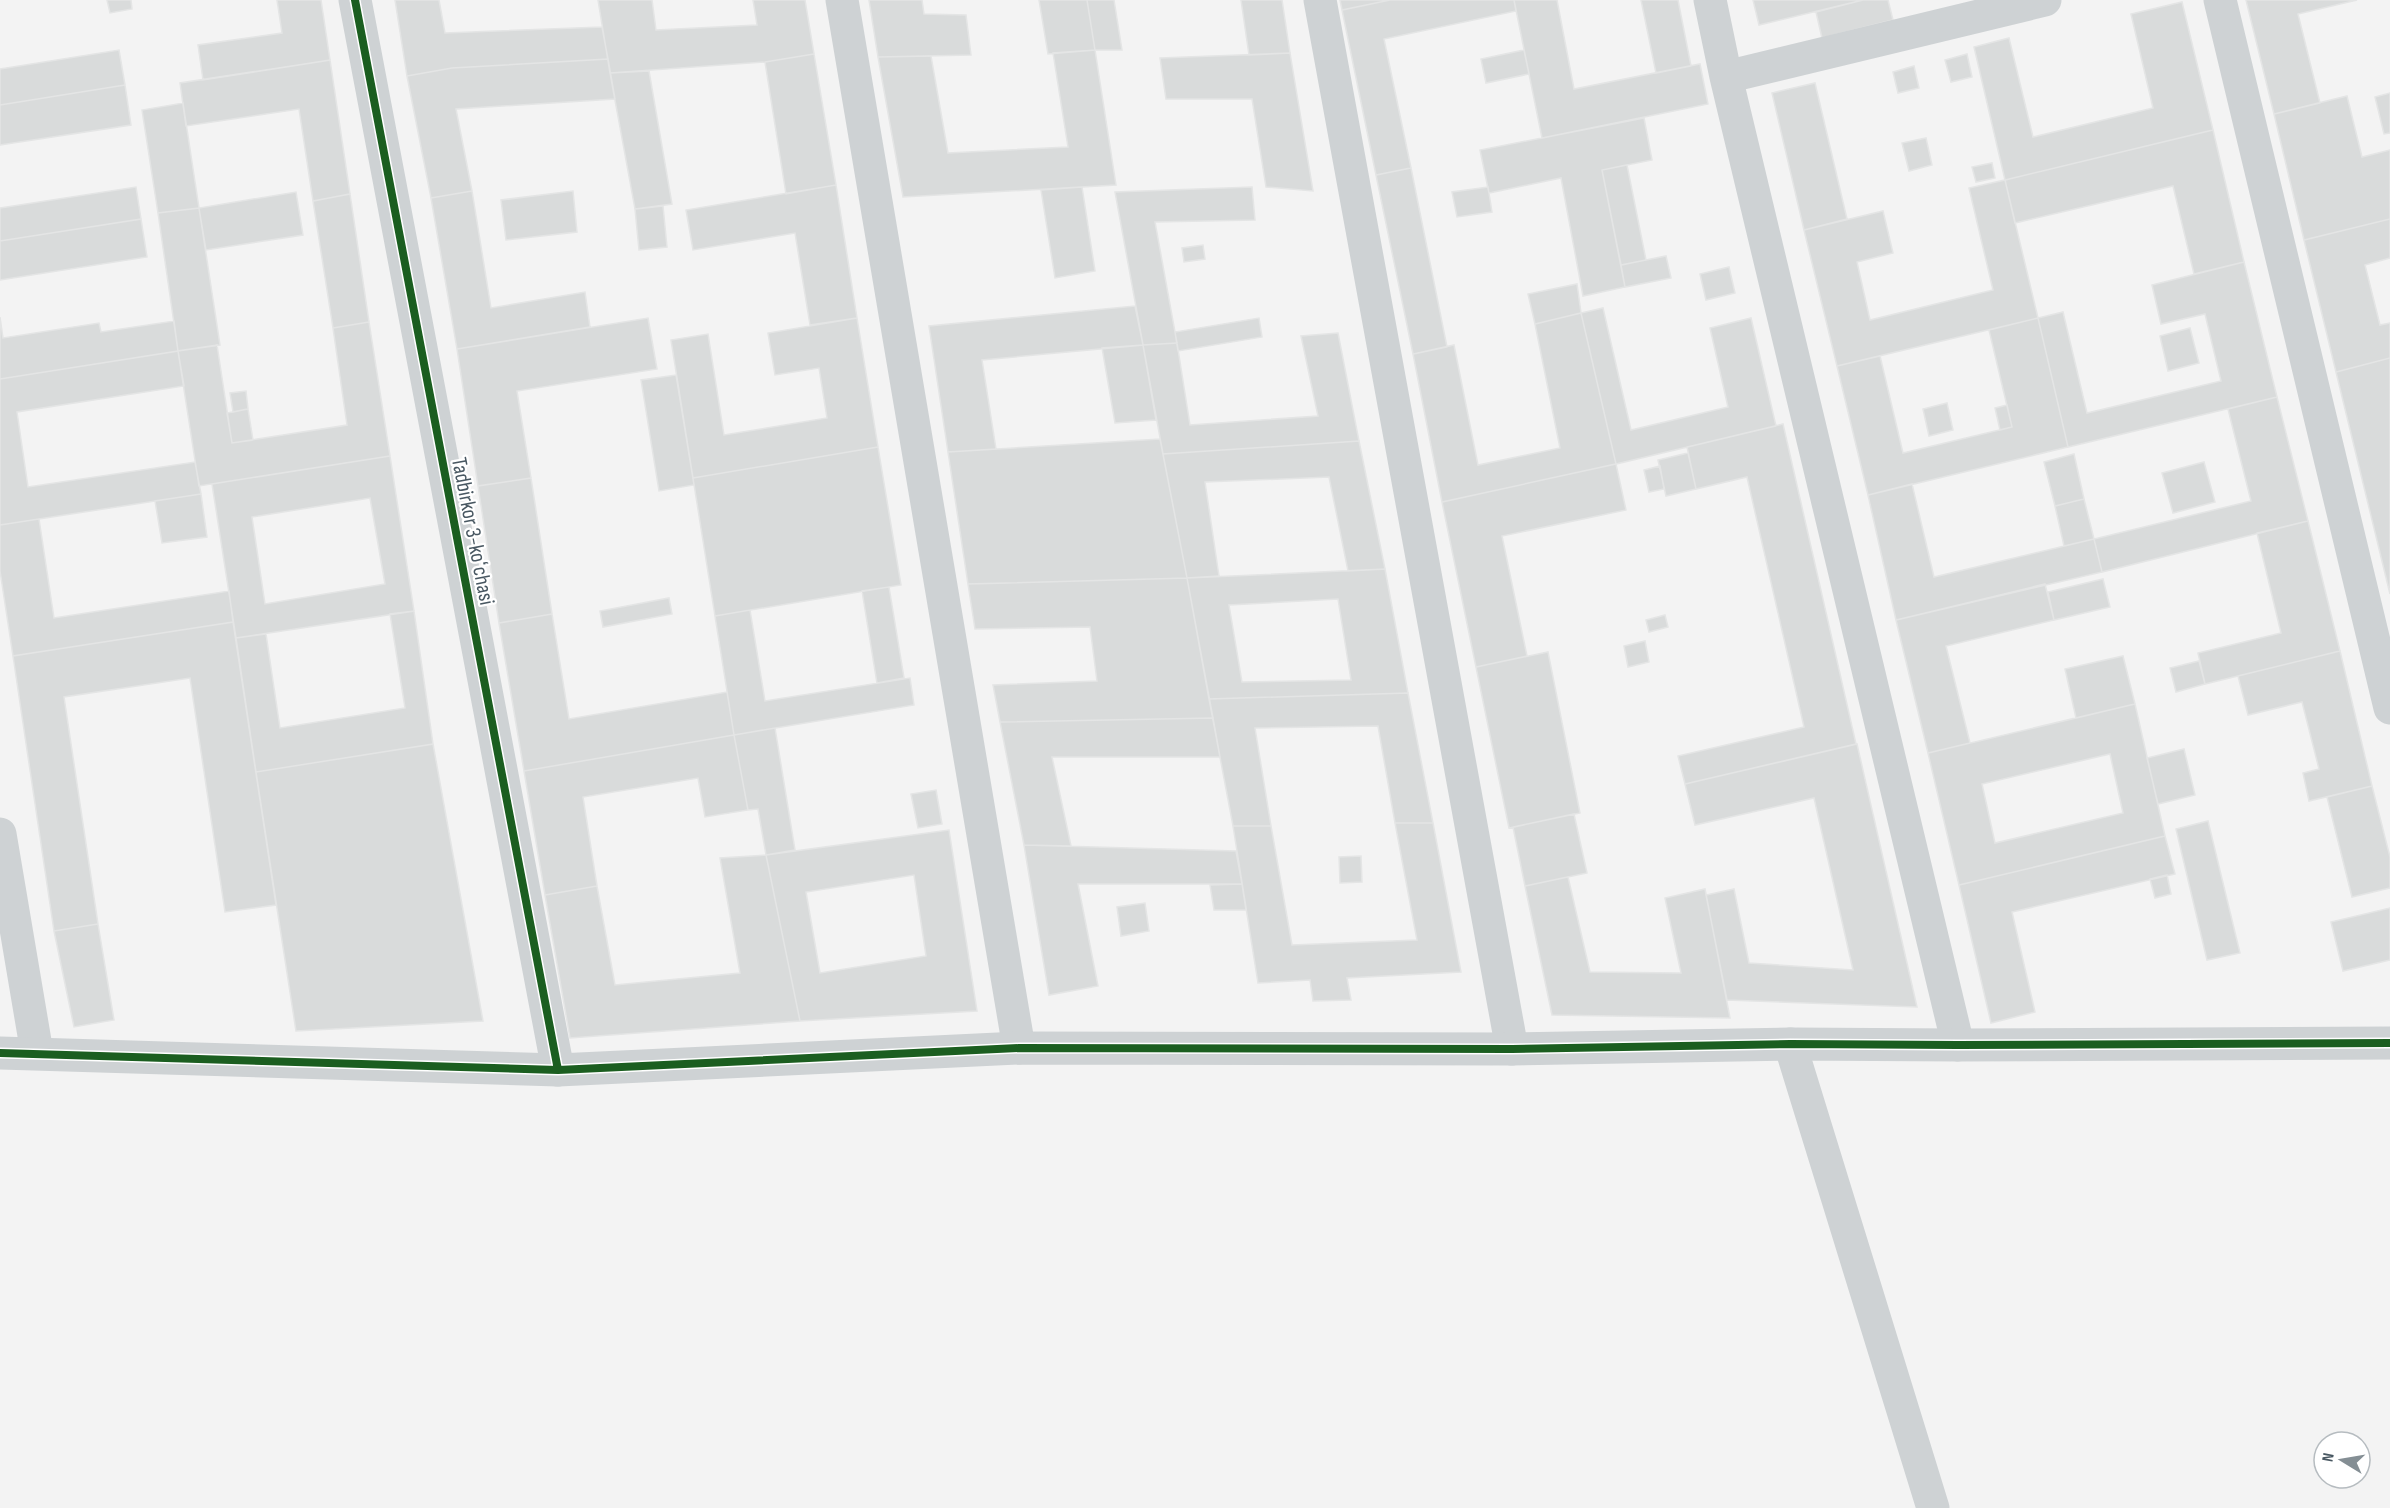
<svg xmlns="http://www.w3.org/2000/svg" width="2390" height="1508" font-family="'Sofia Sans Condensed',sans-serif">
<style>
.building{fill:#d9dbdb;stroke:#e4e5e5;stroke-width:1.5;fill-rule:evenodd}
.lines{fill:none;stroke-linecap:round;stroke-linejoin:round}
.minor{stroke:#ced2d4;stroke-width:33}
.tertiary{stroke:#ced2d4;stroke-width:33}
.cycleway-casing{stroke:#fff;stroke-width:11}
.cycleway{stroke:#1b5e20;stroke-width:8}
.labels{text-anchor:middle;stroke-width:4.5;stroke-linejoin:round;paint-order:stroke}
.street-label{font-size:22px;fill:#485761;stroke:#fff}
</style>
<rect width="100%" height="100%" fill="#f3f3f3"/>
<path class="building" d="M107 0H131L132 9 110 13Z
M277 0H321L330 60 203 80 198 45 282 33Z
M395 0H439L445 33 602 27 608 59 452 68 407 76Z
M598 0H652L656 30 757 25 753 0H805L814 54 765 62 610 73Z
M869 0H922L924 14 966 15 971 55 878 57Z
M1039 0H1087L1095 50 1048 54Z
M1087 0H1114L1122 50H1095Z
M1241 0H1282L1290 53 1249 55Z
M1340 0H1390L1342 10Z
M1390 0H1514L1516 11 1384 39 1411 168 1376 175 1342 10Z
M1514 0H1557L1574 89 1700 64 1708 104 1542 138Z
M1641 0H1678L1691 66 1656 73Z
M1753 0H1863L1759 25Z
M1863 0H1888L1893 20 1822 38 1816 12Z
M2246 0H2357L2298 14 2320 103 2274 114Z
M2182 2 2213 130 2005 180 1974 47 2009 38 2033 137 2153 108 2131 14Z
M119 50 125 85 0 105V69Z
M1095 50 1116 185 903 197 878 57 931 56 948 153 1068 147 1053 53Z
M1524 50 1529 74 1486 83 1481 59Z
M1290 53 1313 191 1266 187 1252 99H1166L1160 58Z
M814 54 836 185 786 194 765 62Z
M1967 54 1972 77 1951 82 1945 60Z
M608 59 615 99 456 109 472 191 431 198 407 76 452 68Z
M330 60 350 194 313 201 299 109 186 126 180 83Z
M1914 66 1919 88 1898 93 1893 72Z
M649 71 672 204 635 209 610 73Z
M1815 83 1847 219 1804 230 1772 93Z
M125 85 131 125 0 145V105Z
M2390 93V133L2384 134 2375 97Z
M2347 96 2362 157 2390 150V219L2304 240 2274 114Z
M183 103 199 208 158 213 142 110Z
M1644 118 1652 160 1602 170 1625 287 1583 296 1561 178 1489 193 1480 150Z
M2213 130 2244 262 2194 274 2173 186 2015 223 2005 180Z
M1926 138 1932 165 1909 171 1902 143Z
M1992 163 1995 178 1976 182 1972 167Z
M1627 165 1646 260 1621 265 1602 170Z
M1411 168 1447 347 1413 354 1376 175Z
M2005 180 2038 318 1837 366 1804 230 1883 211 1893 253 1857 262 1870 320 1993 290 1969 188Z
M836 185 857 318 810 325 795 233 693 250 686 210Z
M136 187 141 219 0 241V208Z
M1082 187 1095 271 1055 278 1041 190Z
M1252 187 1255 220 1155 222 1177 343 1143 345 1115 192Z
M1488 187 1492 212 1457 217 1452 192Z
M472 191 491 308 585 292 590 327 457 349 431 198Z
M573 191 577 232 506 240 501 200Z
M296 192 303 235 206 250 199 208Z
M350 194 369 322 333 328 313 201Z
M663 206 667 247 639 250 635 209Z
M199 208 220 345 178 351 158 213Z
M141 219 147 257 0 280V241Z
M2390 219V258L2365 265 2380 325 2390 323V358L2336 372 2304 240Z
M1203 245 1205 259 1184 262 1182 248Z
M1666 256 1671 278 1625 287 1621 265Z
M2244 262 2277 397 2068 447 2038 318 2063 312 2087 413 2221 381 2205 314 2161 324 2152 285Z
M1729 267 1735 293 1706 300 1700 274Z
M1577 284 1581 313 1535 324 1528 294Z
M1135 306 1143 345 982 360 996 449 948 452 929 326Z
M1603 308 1631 430 1728 407 1710 328 1751 318 1776 426 1616 464 1581 313Z
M1581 313 1616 464 1442 502 1413 354 1454 345 1478 465 1560 448 1535 324Z
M0 317 3 338 99 323 101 332 174 321 178 351 0 379Z
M648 318 657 369 517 391 531 478 478 486 457 349Z
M857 318 878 447 693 478 671 340 708 334 724 435 827 418 819 368 775 375 768 333Z
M1259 318 1262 337 1178 351 1175 332Z
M2038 318 2068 447 1868 495 1837 366 1880 356 1903 453 2012 427 1989 330Z
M369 322 390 456 199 486 178 351 217 345 232 443 347 425 333 328Z
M2190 328 2199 363 2168 371 2160 336Z
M1338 333 1359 441 1163 454 1143 345 1177 343 1190 425 1318 416 1301 336Z
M1143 345 1156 420 1115 423 1102 348Z
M178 351 184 386 17 412 28 487 195 462 201 494 0 525V379Z
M2390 358V594L2336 372Z
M676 375 694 485 659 491 641 380Z
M246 391 248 409 233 412 230 393Z
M2277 397 2308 521 2102 572 2094 539 2251 501 2228 409Z
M1947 403 1953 430 1929 436 1923 409Z
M2007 405 2012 427 2000 430 1995 408Z
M248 409 253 440 232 443 227 413Z
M1783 424 1856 744 1685 784 1678 756 1804 727 1747 477 1696 489 1687 447Z
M1160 439 1187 578 968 584 948 452Z
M1359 441 1385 569 1348 571 1329 477 1205 482 1219 576 1187 578 1163 454Z
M878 447 901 585 715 616 693 478Z
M1688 453 1696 489 1666 496 1658 460Z
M2074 454 2084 499 2055 506 2044 462Z
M390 456 414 611 236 638 212 484ZM370 498 385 584 265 604 252 517Z
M2204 462 2215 502 2173 513 2162 473Z
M1616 464 1626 510 1502 536 1527 656 1476 667 1442 502Z
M1660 466 1664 489 1649 492 1644 470Z
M531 478 552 614 499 623 478 486Z
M1912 484 1934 577 2094 539 2102 572 1896 620 1868 495Z
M201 494 207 537 162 543 155 501Z
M2084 499 2094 539 2064 546 2055 506Z
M39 519 54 618 229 591 233 622 13 656 0 571V525Z
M2308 521 2340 651 2205 684 2198 653 2281 633 2257 533Z
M1385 569 1408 693 1209 699 1187 578ZM1338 599 1351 680 1242 682 1229 605Z
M1187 578 1213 718 1000 722 993 685 1097 681 1090 627 975 629 968 584Z
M2103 579 2110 607 2054 620 2048 592Z
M2045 584 2054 620 1946 646 1970 743 1928 753 1896 620Z
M889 587 904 678 877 683 862 591Z
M669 598 672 614 603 627 600 611Z
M750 610 765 701 910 678 914 705 734 735 715 616Z
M414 611 433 744 256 772 236 638 266 634 280 728 405 708 390 614Z
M552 614 569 719 727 692 734 735 524 771 499 623Z
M1665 615 1668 627 1649 632 1646 620Z
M233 622 276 905 225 912 190 678 64 697 98 924 54 931 13 656Z
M1645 641 1649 662 1628 667 1624 646Z
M2340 651 2372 786 2309 801 2303 773 2319 769 2302 702 2248 715 2238 676Z
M1548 652 1580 813 1509 828 1476 667Z
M2123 656 2135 704 2076 718 2065 669Z
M2199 661 2205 684 2176 692 2170 668Z
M1408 693 1433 823H1395L1378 726 1255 728 1271 826H1233L1209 699Z
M2135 704 2165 836 1959 885 1928 753ZM2110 754 2123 813 1995 843 1982 784Z
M1213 718 1220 757H1052L1071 846 1024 845 1000 722Z
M775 728 795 850 766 855 758 809 748 810 734 735Z
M734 735 748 810 705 817 698 778 583 797 597 886 545 895 524 771Z
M433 744 483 1021 296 1031 256 772Z
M1857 744 1917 1007 1727 1000 1706 895 1734 889 1749 963 1853 970 1814 798 1695 825 1685 784Z
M2184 749 2195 795 2158 804 2147 758Z
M2372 786 2390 857V888L2352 897 2327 797Z
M936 790 942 824 918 828 911 794Z
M1574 814 1587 873 1525 886 1513 827Z
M2208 821 2240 953 2207 960 2176 829Z
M1395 823H1433L1461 972 1347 978 1351 1000 1313 1001 1310 980 1258 983 1233 826H1271L1292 945 1417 940Z
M949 830 977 1011 800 1021 766 855ZM914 875 926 956 820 973 806 892Z
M2165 836 2175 874 2012 912 2035 1012 1991 1023 1959 885Z
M1024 845 1236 851 1242 884H1078L1098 986 1049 995Z
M766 855 800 1021 570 1038 545 895 597 886 615 985 740 973 720 858Z
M1361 856 1362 882 1340 883 1339 857Z
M2167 875 2171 894 2155 898 2150 879Z
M1568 877 1590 972 1681 973 1665 898 1705 889 1730 1018 1552 1015 1525 886Z
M1242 884 1246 910H1214L1210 885Z
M1145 903 1149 931 1121 936 1117 907Z
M2390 908V960L2343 971 2331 922Z
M98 924 114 1020 74 1027 54 931Z"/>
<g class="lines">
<path class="minor" d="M355 0 558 1070
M842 0 1019 1048
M1320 0 1512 1049
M1710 0 1726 77 1958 1045
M2220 0 2390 708
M1726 77 2045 0
M0 834 37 1053
M1790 1044 1933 1508"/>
<path class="tertiary" d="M0 1053 558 1070 1019 1048 1512 1049 1790 1044 1958 1045 2390 1043"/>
<g class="cycleway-casing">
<path id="cycleway" d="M355 0 558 1070
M0 1053 558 1070 1019 1048 1512 1049 1790 1044 1958 1045 2390 1043"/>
</g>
<use href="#cycleway" class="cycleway"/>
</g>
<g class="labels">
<g class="street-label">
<text transform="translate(474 531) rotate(79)" y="8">Tadbirkor 3-koʻchasi</text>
</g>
</g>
<g transform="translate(2342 1460) rotate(281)"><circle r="28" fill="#ffffff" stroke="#b6bcc0" stroke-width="1.5"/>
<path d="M0-4.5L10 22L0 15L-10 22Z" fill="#848e94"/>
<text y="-9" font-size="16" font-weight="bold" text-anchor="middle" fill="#485761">N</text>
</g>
</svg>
